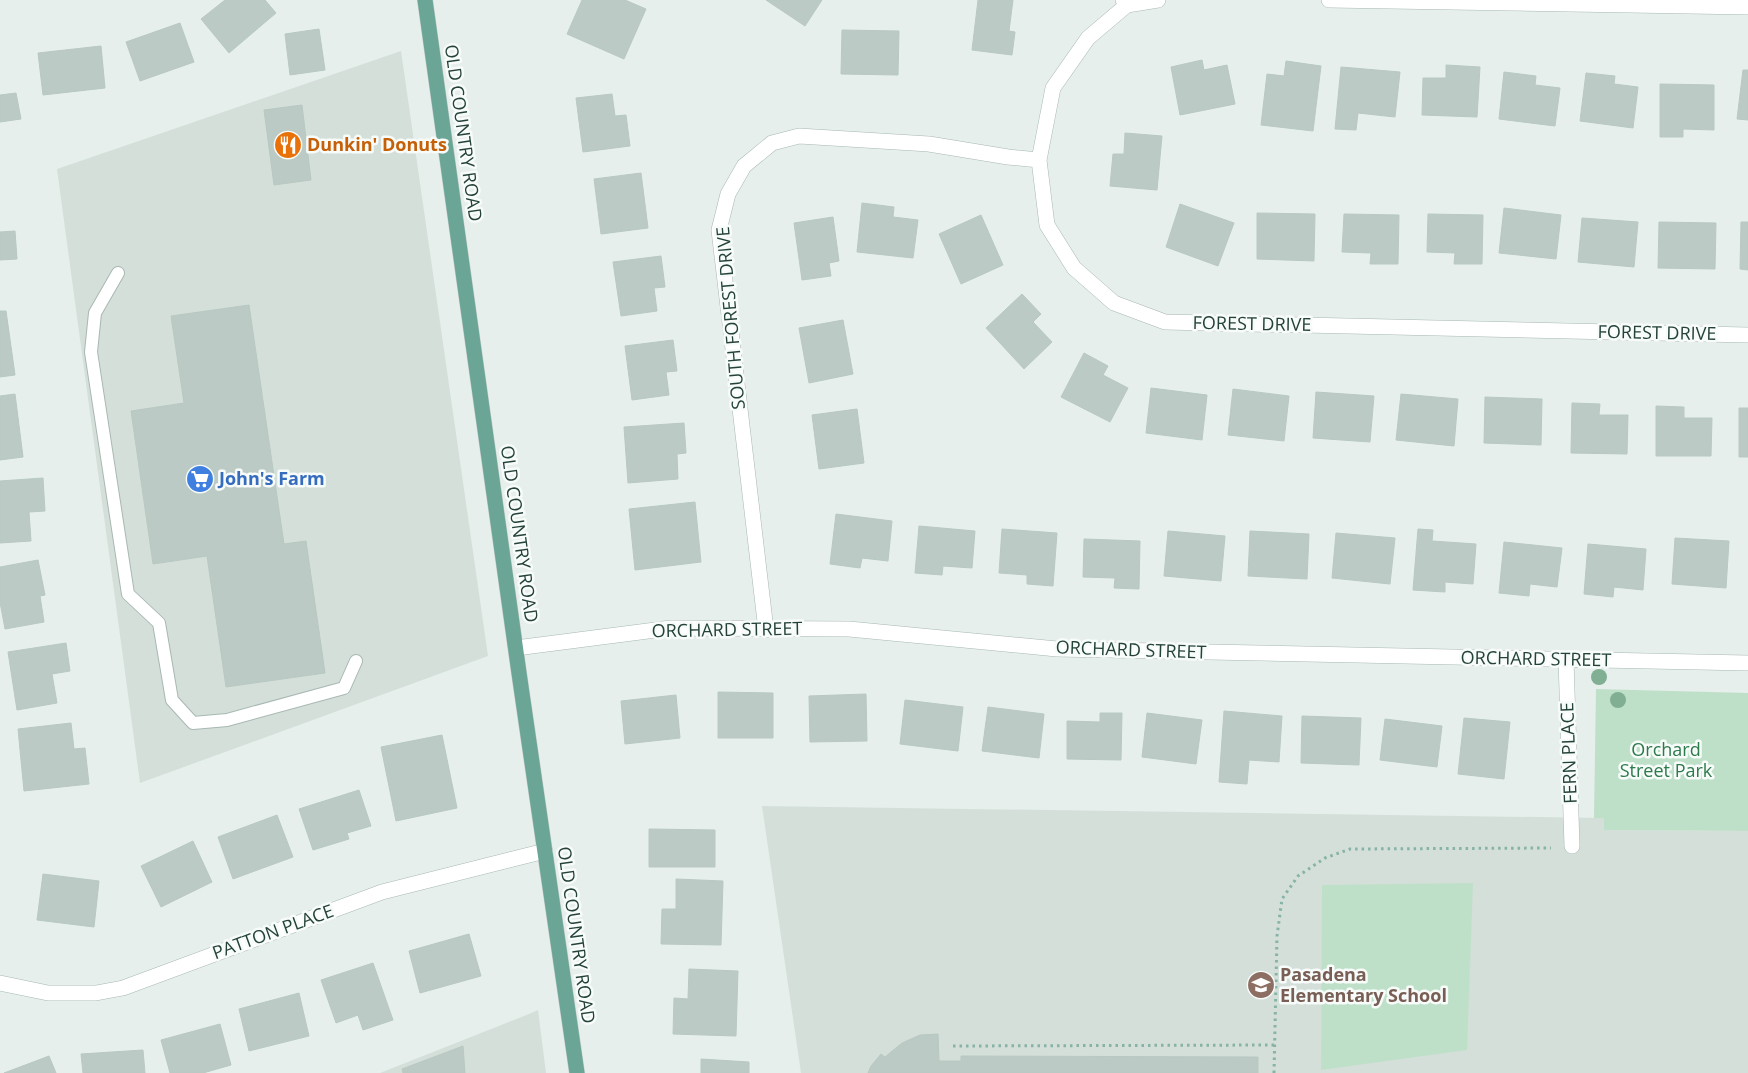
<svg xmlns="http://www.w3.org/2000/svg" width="1748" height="1073" font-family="'Open Sans',sans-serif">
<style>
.built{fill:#d4dfda}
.green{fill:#bfe0c8}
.building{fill:#bbcac4;stroke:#b8c9c2}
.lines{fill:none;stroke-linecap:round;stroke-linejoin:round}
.service-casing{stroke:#a8b8b2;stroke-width:14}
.minor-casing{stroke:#a8b8b2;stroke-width:16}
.primary-casing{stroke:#c2cac8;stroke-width:16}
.path{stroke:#86b3a5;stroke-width:3;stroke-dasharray:2.5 4;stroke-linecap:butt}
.service{stroke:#fff;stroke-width:12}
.minor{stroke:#fff;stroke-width:15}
.primary{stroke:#6aa596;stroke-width:15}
.tree{fill:#80af93}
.labels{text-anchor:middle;stroke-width:5;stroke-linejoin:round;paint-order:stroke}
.street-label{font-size:18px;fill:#24423a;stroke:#f7fbf9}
.food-label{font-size:18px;font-weight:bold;fill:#c56008;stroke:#f7fbf9;text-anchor:start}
.shop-label{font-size:18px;font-weight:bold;fill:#366cbe;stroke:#f7fbf9;text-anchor:start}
.park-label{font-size:18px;fill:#2d7a4b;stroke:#f7fbf9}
.education-label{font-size:18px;font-weight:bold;fill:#785e54;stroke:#f7fbf9;text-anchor:start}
</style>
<rect width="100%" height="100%" fill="#e6efeb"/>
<path class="built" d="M401 51 488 656 140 783 57 169Z
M762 806 1604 818 1605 830 1748 831V1073H801Z
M538 1010 546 1073H380L529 1014Z"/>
<path class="green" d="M1596 689 1748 693V831L1604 830V818H1594Z
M1473 883 1467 1050 1321 1070 1322 885Z"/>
<path class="building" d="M225 0H265L276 13 229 53 201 19Z
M582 0H625L646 9 624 59 567 34Z
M766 0H822L805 26Z
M978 0H1013L1009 31 1015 32 1012 55 972 50Z
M180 23 194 62 140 81 126 42Z
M319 29 325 70 290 75 285 34Z
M842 30 899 31 898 75 841 74Z
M101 46 105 88 43 95 38 53Z
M1202 60 1204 70 1227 65 1235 104 1180 115 1171 67Z
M1286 61 1321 66 1313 131 1261 125 1267 74 1284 76Z
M1446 65 1480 67 1477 117 1422 115 1423 78H1446Z
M1341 67 1400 72 1395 117 1358 113 1356 130 1335 129Z
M1743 70H1748V120L1737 119Z
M1504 72 1536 76 1535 85 1560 88 1555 126 1499 119Z
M1586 73 1615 76 1614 84 1638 87 1633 128 1580 121Z
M1660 84 1714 85V130L1683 129V137H1660Z
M16 93 21 119 0 122V95Z
M612 94 615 116 626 115 630 146 583 152 576 98Z
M302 105 311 180 274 185 264 110Z
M1125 133 1162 136 1157 190 1110 186 1113 154H1124Z
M641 173 648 228 601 234 594 179Z
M862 203 894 207 893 217 918 220 913 258 857 252Z
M1180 204 1234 223 1218 266 1166 247Z
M1504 208 1561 215 1556 259 1499 253Z
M1257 213 1315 214 1314 261 1257 259Z
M1344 214 1399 215 1398 264H1370L1371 253 1342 252Z
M1428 214 1483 215 1482 264H1454L1455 253 1427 252Z
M981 215 1003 265 961 284 939 234Z
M833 217 839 261 829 263 831 276 802 280 794 223Z
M1582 218 1638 222 1634 267 1578 262Z
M1659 222 1716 223 1715 269 1658 268Z
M1741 222H1748V270L1740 269Z
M15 231 17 259 0 260V232Z
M661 256 665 287 654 288 657 311 621 316 613 262Z
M1022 294 1041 314 1033 322 1052 342 1024 369 986 328Z
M249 305 284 544 306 541 325 673 226 687 207 556 153 564 131 411 184 403 171 316Z
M0 311H6L15 375 0 377Z
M843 320 853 374 809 383 799 328Z
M673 340 677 371 666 372 669 395 632 400 625 346Z
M1084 353 1108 366 1103 375 1128 388 1110 422 1061 397Z
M1151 388 1207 395 1202 440 1146 433Z
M1233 389 1289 396 1284 441 1228 435Z
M1316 392 1374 396 1370 442 1313 438Z
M15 394 23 457 0 460V396Z
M1401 394 1458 399 1454 446 1396 440Z
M1485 397 1542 399 1541 445 1484 443Z
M1572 403 1600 404 1599 415H1628L1627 454 1571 453Z
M1656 406 1684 407V418H1712L1711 456H1656Z
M1739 408H1748V457H1739Z
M857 409 864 463 819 469 812 415Z
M684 423 686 453 677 454 678 479 628 483 624 427Z
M43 478 45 511 29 512 31 541 0 543V481Z
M695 502 701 562 635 570 629 509Z
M836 514 892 521 888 561 862 558 860 568 830 564Z
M919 526 975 531 972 568 943 566 942 575 915 573Z
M1002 529 1057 533 1053 586 1027 584V575L999 573Z
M1418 529 1433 530 1432 541 1476 544 1473 584 1445 582V592L1413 590Z
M1168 531 1225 536 1221 581 1164 576Z
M1250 531 1309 534 1307 579 1248 576Z
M1336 533 1395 538 1390 584 1332 578Z
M1675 538 1729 541 1726 588 1672 584Z
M1084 539 1140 541 1139 589 1114 588 1115 578 1083 577Z
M1504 542 1562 548 1557 587 1530 584 1529 596 1499 593Z
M1588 544 1646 549 1643 590 1614 587 1613 597 1584 594Z
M38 560 45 595 40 596 44 622 5 629 0 602V567Z
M66 643 70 671 52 674 57 703 17 710 8 652Z
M718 692 773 693V738H718Z
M866 694 867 741 810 742 809 696Z
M676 695 680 738 625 744 621 701Z
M905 700 963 707 958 751 900 744Z
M988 707 1044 714 1039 758 982 751Z
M1224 711 1282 716 1279 762 1249 760 1247 784 1219 782Z
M1100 713H1122L1121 760 1067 759V721L1100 722Z
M1147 713 1202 720 1196 764 1142 757Z
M1302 716 1361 718 1359 765 1301 763Z
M1464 718 1510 722 1504 779 1458 774Z
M1385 719 1442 726 1437 767 1380 760Z
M71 723 74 749 85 748 89 784 24 791 18 729Z
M442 735 457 808 396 821 381 747Z
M359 790 371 826 347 833 349 839 313 850 299 809Z
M277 815 293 857 233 879 218 837Z
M649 829 715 830V867H649Z
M193 841 212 882 161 907 141 866Z
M43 874 99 881 94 927 37 920Z
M676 879 723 881 721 945 661 944 662 909H676Z
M469 934 481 976 420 993 409 951Z
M373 963 393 1020 363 1030 358 1015 336 1023 321 980Z
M689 969 738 971 736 1036 673 1034 674 998 688 999Z
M299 993 309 1036 249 1051 239 1009Z
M220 1024 231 1065 203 1073H170L161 1040Z
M938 1034 939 1061H961V1056L1258 1057V1073H868L871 1066 881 1054 885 1057 902 1043 920 1035Z
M463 1046 465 1073H403L402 1069Z
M143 1050 145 1073H83L81 1054Z
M49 1056 56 1073H4Z
M701 1059 749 1062V1073H701Z"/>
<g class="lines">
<g class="service-casing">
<path id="service" d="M118 273 95 313 91 352 128 594 159 623 172 700 193 723 227 720 344 688 356 661"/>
</g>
<g class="minor-casing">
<path id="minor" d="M1123 0 1127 5 1158 0
M1329 0 1748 7
M1127 5 1088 38 1053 88 1039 160 1047 225 1074 268 1114 303 1165 322 1748 335
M766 630 719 230 728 194 744 166 772 143 799 136 929 144 1008 157 1039 160
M516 648 671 628 849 629 1057 649 1748 663
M1566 660 1572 846
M0 983 48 993H96L123 988 382 892 545 851"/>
</g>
<g class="primary-casing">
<path id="primary" d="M425 0 519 673 577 1073"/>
</g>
<path class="path" d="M953 1046 1275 1045
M1274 1073 1277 936 1282 899 1298 876 1325 858 1350 849 1551 848"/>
<use href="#service" class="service"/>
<use href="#minor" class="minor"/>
<use href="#primary" class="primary"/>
</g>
<g class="tree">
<circle cx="1599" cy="677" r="8"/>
<circle cx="1618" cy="700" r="8"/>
</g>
<defs>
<g id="restaurant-disc" transform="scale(1.4375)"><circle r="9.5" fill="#e8710a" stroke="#f7fbf9"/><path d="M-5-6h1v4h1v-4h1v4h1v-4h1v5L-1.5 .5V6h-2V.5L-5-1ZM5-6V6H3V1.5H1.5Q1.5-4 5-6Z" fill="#fff"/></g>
<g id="supermarket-disc" transform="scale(1.4375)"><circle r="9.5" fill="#3f7fe0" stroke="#f7fbf9"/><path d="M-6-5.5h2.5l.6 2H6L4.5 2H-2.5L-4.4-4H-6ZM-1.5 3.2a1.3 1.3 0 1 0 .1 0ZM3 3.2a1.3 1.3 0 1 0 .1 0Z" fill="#fff"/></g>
<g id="school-disc" transform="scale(1.4375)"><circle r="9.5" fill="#8d6e63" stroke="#f7fbf9"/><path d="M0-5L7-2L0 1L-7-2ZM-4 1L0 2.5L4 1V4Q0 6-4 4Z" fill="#fff"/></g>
</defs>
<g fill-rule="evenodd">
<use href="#restaurant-disc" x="288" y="145"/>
<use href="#supermarket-disc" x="200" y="479"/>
<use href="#school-disc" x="1261" y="985"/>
</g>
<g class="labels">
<g class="street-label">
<text transform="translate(463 133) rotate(82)" y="6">OLD COUNTRY ROAD</text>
<text transform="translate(731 318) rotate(-95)" y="6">SOUTH FOREST DRIVE</text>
<text transform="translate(1252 324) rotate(1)" y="6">FOREST DRIVE</text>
<text transform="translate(1657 333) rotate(1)" y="6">FOREST DRIVE</text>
<text transform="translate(519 534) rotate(82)" y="6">OLD COUNTRY ROAD</text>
<text transform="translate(727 630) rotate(-1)" y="6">ORCHARD STREET</text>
<text transform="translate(1131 650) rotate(2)" y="6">ORCHARD STREET</text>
<text transform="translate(1536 659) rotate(1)" y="6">ORCHARD STREET</text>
<text transform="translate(1569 753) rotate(-92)" y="6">FERN PLACE</text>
<text transform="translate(273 932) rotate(-20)" y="6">PATTON PLACE</text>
<text transform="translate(576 935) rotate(82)" y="6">OLD COUNTRY ROAD</text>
</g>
<g class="food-label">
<text x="307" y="151">Dunkin' Donuts</text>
</g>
<g class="shop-label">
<text x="219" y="485">John's Farm</text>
</g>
<g class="park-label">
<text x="1666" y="756">Orchard<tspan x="1666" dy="21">Street Park</tspan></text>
</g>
<g class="education-label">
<text x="1280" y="981">Pasadena<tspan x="1280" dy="21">Elementary School</tspan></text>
</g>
</g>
</svg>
